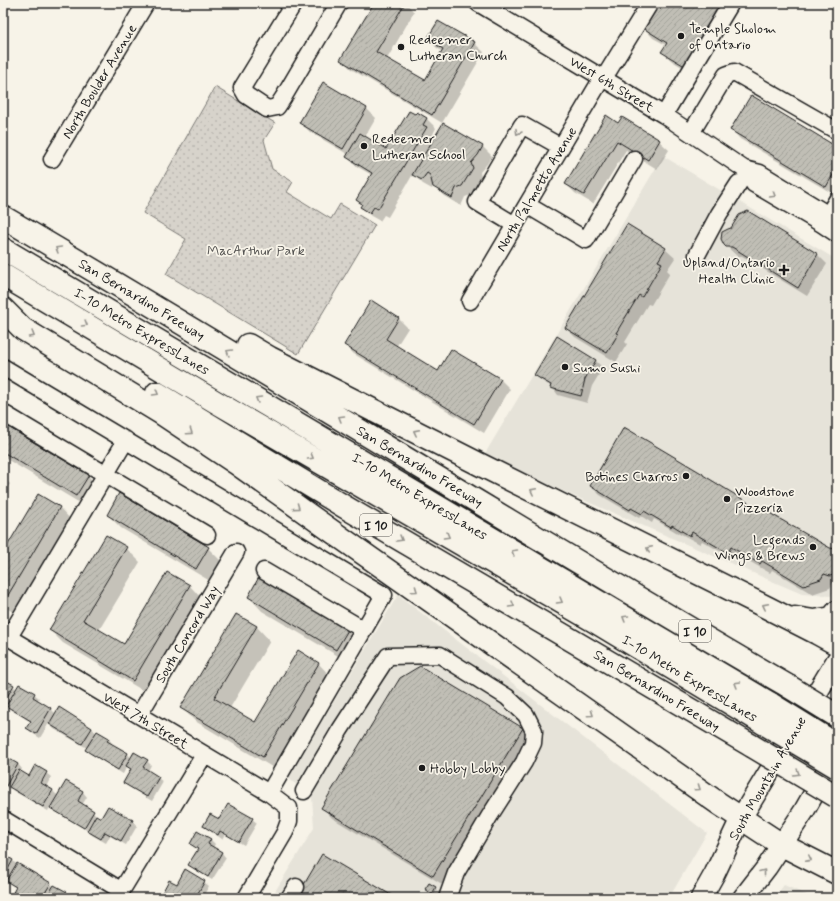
<svg xmlns="http://www.w3.org/2000/svg" width="840" height="901" font-family="Mynerve,sans-serif">
<style>
.built{fill:#e6e3d9}
.park{fill:url(#park-dots);stroke:#7a7874}
.shadow{fill:#0003}
.building{fill:url(#building-hatch);stroke:#1c1c1c}
.lines{fill:none;stroke-linecap:round;stroke-linejoin:round}
.minor-casing{stroke:#1c1c1c;stroke-width:19}
.major-casing{stroke:#1c1c1c;stroke-width:23}
.highway-casing{stroke:#1c1c1c;stroke-width:25}
.minor{stroke:#f7f3e8;stroke-width:16}
.major{stroke:#f7f3e8;stroke-width:20}
.highway{stroke:#f7f3e8;stroke-width:22}
.highway-bridge-casing{stroke:#1c1c1c;stroke-width:25;stroke-linecap:butt}
.highway-bridge{stroke:#f7f3e8;stroke-width:22}
.oneway{stroke:#94928c}
.poi-dot{fill:#1c1c1c;stroke:#f7f3e8;stroke-width:1.5}
.labels{text-anchor:middle;stroke-width:3.5;stroke-linejoin:round;paint-order:stroke}
.shield{fill:#f7f3e8;stroke:#5e5c59;stroke-width:1}
.shield-label{font-size:13px;font-weight:bold;fill:#1c1c1c}
.poi-label{font-size:14px;fill:#1c1c1c;stroke:#f7f3e8;text-anchor:start}
.street-label{font-size:14px;fill:#1c1c1c;stroke:#f7f3e8}
.park-label{font-size:14px;fill:#545351;stroke:#f7f3e8}
</style>
<defs>
<pattern id="park-dots" width="8" height="8" patternUnits="userSpaceOnUse"><rect width="8" height="8" fill="#d7d3cb"/><path d="M2 2h.1M6 6h.1" fill="none" stroke="#b8b5ae" stroke-width="1.8" stroke-linecap="round"/></pattern>
<pattern id="building-hatch" width="6" height="6" patternUnits="userSpaceOnUse"><rect width="6" height="6" fill="#c0beb5"/><path d="M-1 1l2-2M0 6l6-6M5 7l2-2" fill="none" stroke="#a4a39b"/></pattern>
</defs>
<rect width="100%" height="100%" fill="#f7f3e8"/>
<filter id="ink" filterUnits="userSpaceOnUse"><feTurbulence type="fractalNoise" baseFrequency=".025" numOctaves="2"/><feDisplacementMap in="SourceGraphic" scale="8" xChannelSelector="R" yChannelSelector="G"/><feConvolveMatrix kernelMatrix="1 2 1 2 8 2 1 2 1" color-interpolation-filters="sRGB"/></filter>
<g filter="url(#ink)">
<path class="built" d="M663 156 837 260V586L831 596 802 594 483 457Z
M398 595 707 833 669 898H271L314 828 312 797 288 778Z
M784 885 814 898H774Z"/>
<path class="park" d="M215 87 275 123 264 140 272 169 293 182 287 192 331 219 340 204 375 225 298 354 166 274 186 239 143 213Z"/>
<path class="shadow" d="M375 3H406L414 12 387 59 425 81 443 52 437 48 428 39 438 22 474 43 484 52 442 123 483 147 492 156 487 164 480 172 481 178 471 195 465 197 461 206 444 196 433 186 432 189 423 184 413 174 388 217 384 215 380 221 371 216 361 207 362 205 357 200 372 175 356 166 347 157 349 155 310 132 301 123 324 84 367 109 376 118 365 137 387 150 417 113 427 119 436 128 433 134 436 137 444 124 351 69 342 60Z
M659 3H714L723 8 732 18 697 76 672 61 662 52 666 45 653 38 644 28Z
M619 125 659 141 669 150 657 169 626 150 593 204 575 193 566 184Z
M731 129 837 148V192L835 195 740 139Z
M748 212 818 255 827 264 807 296 742 256H737L724 244Z
M665 249 675 258 667 270 670 273 651 305 648 304 625 342 627 344 616 362 575 337 566 328Z
M398 318 408 328 396 347 438 372 451 350 501 380 510 389 484 433 354 354 345 345Z
M557 338 596 361 603 368 592 386 587 403 558 395 552 387 542 381 535 375Z
M3 425 88 476 102 489 90 509 3 457Z
M3 477 10 484 3 495Z
M591 486 752 506 829 549 837 551V584L833 583 830 588 815 593 814 595 772 570 770 573 740 556 737 561 702 541 700 544 681 534V535L654 519 652 523 641 516 639 518 600 495Z
M38 495 60 508 73 522 18 615 3 606V555Z
M108 515 208 548 222 562 210 581 121 528Z
M126 548 140 562 99 630 125 645 168 573 190 586 203 600 147 693 63 643 50 630Z
M249 597 347 631 361 644 350 663 262 611Z
M237 615 257 627 270 641 230 708 255 723 298 652 319 664 332 678 277 770 195 721 182 708Z
M420 667 523 729 532 738 442 884 332 818 323 808Z
M3 680 13 686 17 690 34 694 39 698 37 701 51 709 56 714 59 709 92 728 96 733 108 738 112 743 111 745 128 754 132 759 147 761 151 765 148 771 158 778 163 782 152 801 129 787 124 783 132 771 127 766 123 774 91 754 86 750 87 748 54 729 49 723 40 738 32 733 28 728 31 722 12 710 8 706 3 703Z
M3 756 18 764 22 769 20 772 30 777 36 767 46 773 51 777 46 787 53 791 58 796 66 783 83 792 87 797 82 805 93 812 101 819 108 807 133 821 137 826 126 845 110 836 106 843 92 835 88 831 56 812 50 807 48 811 14 791 11 788 10 789 3 785Z
M252 819 257 823 244 845 225 834 222 839 209 830 204 826 219 821Z
M198 832 211 840 215 844 213 848 222 853 226 858 212 880 194 869 190 865 198 850 191 844Z
M3 855 13 861 17 865 50 883 54 887 66 893 70 898H14L12 896 16 888 3 879Z
M204 882 209 886 202 898H169L163 893 177 886Z
M435 888 437 890 434 895 428 891Z"/>
<path class="building" d="M374 3H405L376 52 425 80 443 49 427 39 438 21 475 42 432 115 340 60Z
M658 3H716L724 8 688 68 661 52 667 43 643 28Z
M323 82 367 108 343 149 299 123Z
M751 95 837 147V168L826 187 730 130Z
M409 111 415 114 417 112 427 118 423 125 427 127 378 209 374 207 370 213 360 207 362 204 356 200 372 173 346 157 360 133 386 149Z
M606 115 618 123 622 117 660 140 648 160 617 141 584 195 565 184Z
M443 123 483 146 478 155 471 163 473 168 462 186 456 188 452 198 433 187 430 175 427 173 422 180 412 175Z
M748 211 818 254 798 288 732 247H726L724 245 721 239 722 232 728 229 731 228 739 215Z
M627 224 666 248 658 261 662 263 642 297 639 295 616 333 618 334 607 353 565 328Z
M371 300 399 318 386 339 438 371 451 349 501 379 474 424 344 345Z
M557 336 596 360 585 379 581 396 550 388 551 385 534 375Z
M3 424 89 475 76 496 3 452Z
M624 427 703 474V475L752 505 754 504 830 548 837 549V574L830 576 824 574 821 579 806 584 804 586 762 561 760 564 731 547 728 553 692 532 690 536 672 525 671 527 644 511 642 514 631 508 630 510 590 486Z
M119 493 209 547 196 569 107 515Z
M38 494 60 507 4 602 3 553Z
M106 535 127 547 83 620 124 644 167 572 190 585 133 681 49 630Z
M259 577 348 630 336 650 248 597Z
M236 614 257 626 214 698 255 722 298 650 319 663 263 757 180 708Z
M420 666 523 728 433 876 321 808 400 678Z
M3 679 14 685 4 702H3Z
M19 684 35 693 33 697 51 708 36 734 26 728 31 721 6 706Z
M59 707 92 728 82 744 49 724Z
M97 731 109 738 107 741 128 753 118 770 85 750Z
M134 752 148 760 143 767 159 777 147 797 123 783 131 769 126 766Z
M3 755 18 764 6 786 3 784Z
M35 765 47 772 41 783 53 790 43 807 9 787 19 770 29 776Z
M66 781 83 791 78 801 94 811 84 828 50 808Z
M228 804 253 818 239 842 220 831 218 835 203 826 210 814 219 819Z
M108 806 133 820 121 841 105 832 101 839 87 831 96 815 101 818Z
M197 831 211 839 208 844 222 852 208 877 188 865 198 849 190 844Z
M3 854 13 860 3 878Z
M322 854 396 898H296Z
M17 863 51 883 42 898H14L11 896 16 887 6 881Z
M185 869 205 881 195 898H179L177 897V898H171L162 893 169 880 177 884Z
M429 883 436 887 432 894 425 889Z
M54 885 67 892 64 898H46Z"/>
<g class="lines">
<g class="minor-casing">
<path id="minor" d="M294 3 242 88 246 95 267 109 277 107 283 98 339 3
M478 3 664 115 744 169 760 173 837 220
M604 78 650 3
M664 115 731 3
M691 133 726 75 734 72 837 131
M52 159 146 3
M744 169 754 184 822 224 837 234
M527 205 586 240 634 159
M828 215 837 200
M515 225 477 202 522 125 561 147
M697 255 719 214 739 183
M470 301 602 78
M3 367 384 595 269 793
M3 413 207 535
M264 571 364 630
M3 634 269 793 289 808V821L285 832 246 898
M9 637 126 440
M139 715 236 552
M304 791 340 730 388 656 440 655 507 697 526 715 534 731 533 743 524 762 489 817 456 873 447 898
M3 819 122 891
M117 898 204 755
M289 898 296 887"/>
</g>
<g class="major-casing">
<path id="major" d="M701 898 715 873 741 818 837 660
M743 898 767 867 804 811 837 753"/>
</g>
<g class="highway-casing">
<path id="highway" d="M3 217C266 371 524 533 788 686
M3 249 771 704
M3 275 216 402 594 621 765 724
M3 309 23 329 161 413 236 463 340 537 718 803 782 845 837 873
M248 345 270 358 479 464 768 608 817 633 837 644
M157 393 345 507 752 746
M795 618 814 621 832 618 837 612"/>
</g>
<use href="#minor" class="minor"/>
<use href="#major" class="major"/>
<use href="#highway" class="highway"/>
<g class="highway-bridge-casing">
<path id="highway-bridge" d="M788 686 837 716
M771 704 837 745
M765 724 837 767
M752 746 836 796"/>
</g>
<use href="#highway-bridge" class="highway-bridge"/>
</g>
<defs><path id="oneway-chevron" d="M-2-3.5L2.5 0L-2 3.5" fill="none" stroke-width="1.6" stroke-linecap="round" stroke-linejoin="round"/></defs>
<g class="oneway">
<use href="#oneway-chevron" transform="translate(518 132) rotate(120)"/>
<use href="#oneway-chevron" transform="translate(773 195) rotate(31)"/>
<use href="#oneway-chevron" transform="translate(58 249) rotate(-150)"/>
<use href="#oneway-chevron" transform="translate(85 324) rotate(31)"/>
<use href="#oneway-chevron" transform="translate(32 335) rotate(31)"/>
<use href="#oneway-chevron" transform="translate(229 352) rotate(-149)"/>
<use href="#oneway-chevron" transform="translate(156 393) rotate(31)"/>
<use href="#oneway-chevron" transform="translate(258 399) rotate(-149)"/>
<use href="#oneway-chevron" transform="translate(341 418) rotate(-149)"/>
<use href="#oneway-chevron" transform="translate(190 432) rotate(34)"/>
<use href="#oneway-chevron" transform="translate(416 432) rotate(-153)"/>
<use href="#oneway-chevron" transform="translate(311 457) rotate(30)"/>
<use href="#oneway-chevron" transform="translate(533 491) rotate(-153)"/>
<use href="#oneway-chevron" transform="translate(297 507) rotate(36)"/>
<use href="#oneway-chevron" transform="translate(447 536) rotate(30)"/>
<use href="#oneway-chevron" transform="translate(400 539) rotate(30)"/>
<use href="#oneway-chevron" transform="translate(649 549) rotate(-154)"/>
<use href="#oneway-chevron" transform="translate(514 552) rotate(-149)"/>
<use href="#oneway-chevron" transform="translate(415 590) rotate(35)"/>
<use href="#oneway-chevron" transform="translate(560 601) rotate(30)"/>
<use href="#oneway-chevron" transform="translate(512 605) rotate(30)"/>
<use href="#oneway-chevron" transform="translate(765 606) rotate(-153)"/>
<use href="#oneway-chevron" transform="translate(625 618) rotate(-149)"/>
<use href="#oneway-chevron" transform="translate(737 684) rotate(-149)"/>
<use href="#oneway-chevron" transform="translate(591 714) rotate(35)"/>
<use href="#oneway-chevron" transform="translate(797 773) rotate(31)"/>
<use href="#oneway-chevron" transform="translate(698 788) rotate(35)"/>
<use href="#oneway-chevron" transform="translate(809 859) rotate(26)"/>
<use href="#oneway-chevron" transform="translate(763 872) rotate(-52)"/>
</g>
</g>
<g class="poi-dot">
<circle cx="681" cy="36" r="4"/>
<circle cx="401" cy="47" r="4"/>
<circle cx="364" cy="146" r="4"/>
<path d="M782 264h4v4h4v4h-4v4h-4v-4h-4v-4h4z"/>
<circle cx="565" cy="367" r="4"/>
<circle cx="686" cy="476" r="4"/>
<circle cx="727" cy="499" r="4"/>
<circle cx="813" cy="547" r="4"/>
<circle cx="422" cy="768" r="4"/>
</g>
<g class="labels">
<g class="shield">
<rect x="360" y="514" width="32" height="22" rx="3"/>
<rect x="679" y="620" width="32" height="22" rx="3"/>
</g>
<g class="shield-label">
<text x="376" y="530">I 10</text>
<text x="695" y="636">I 10</text>
</g>
<g class="poi-label">
<text x="689" y="33">Temple Sholom<tspan x="689" dy="16">of Ontario</tspan></text>
<text x="409" y="44">Redeemer<tspan x="409" dy="16">Lutheran Church</tspan></text>
<text x="372" y="143">Redeemer<tspan x="372" dy="16">Lutheran School</tspan></text>
<text x="775" y="267" text-anchor="end">Upland/Ontario<tspan x="775" dy="16">Health Clinic</tspan></text>
<text x="573" y="372">Sumo Sushi</text>
<text x="678" y="481" text-anchor="end">Botines Charros</text>
<text x="735" y="496">Woodstone<tspan x="735" dy="16">Pizzeria</tspan></text>
<text x="805" y="544" text-anchor="end">Legends<tspan x="805" dy="16">Wings &amp; Brews</tspan></text>
<text x="430" y="773">Hobby Lobby</text>
</g>
<g class="street-label">
<text transform="translate(99 81) rotate(-59)" y="5">North Boulder Avenue</text>
<text transform="translate(612 84) rotate(31)" y="5">West 6th Street</text>
<text transform="translate(536 189) rotate(-59)" y="5">North Palmetto Avenue</text>
<text transform="translate(142 299) rotate(31)" y="5">San Bernardino Freeway</text>
<text transform="translate(142 331) rotate(31)" y="5">I-10 Metro ExpressLanes</text>
<text transform="translate(420 466) rotate(31)" y="5">San Bernardino Freeway</text>
<text transform="translate(420 496) rotate(31)" y="5">I-10 Metro ExpressLanes</text>
<text transform="translate(187 634) rotate(-59)" y="5">South Concord Way</text>
<text transform="translate(690 678) rotate(31)" y="5">I-10 Metro ExpressLanes</text>
<text transform="translate(657 690) rotate(31)" y="5">San Bernardino Freeway</text>
<text transform="translate(146 720) rotate(31)" y="5">West 7th Street</text>
<text transform="translate(767 778) rotate(-60)" y="5">South Mountain Avenue</text>
</g>
<g class="park-label">
<text x="256" y="255">MacArthur Park</text>
</g>
</g>
<rect width="840" height="901" fill="none" stroke="#f7f3e8" stroke-width="16"/>
<rect x="8" y="8" width="824" height="885" fill="none" stroke="#1c1c1c" stroke-width="1.5" filter="url(#ink)"/>
</svg>
